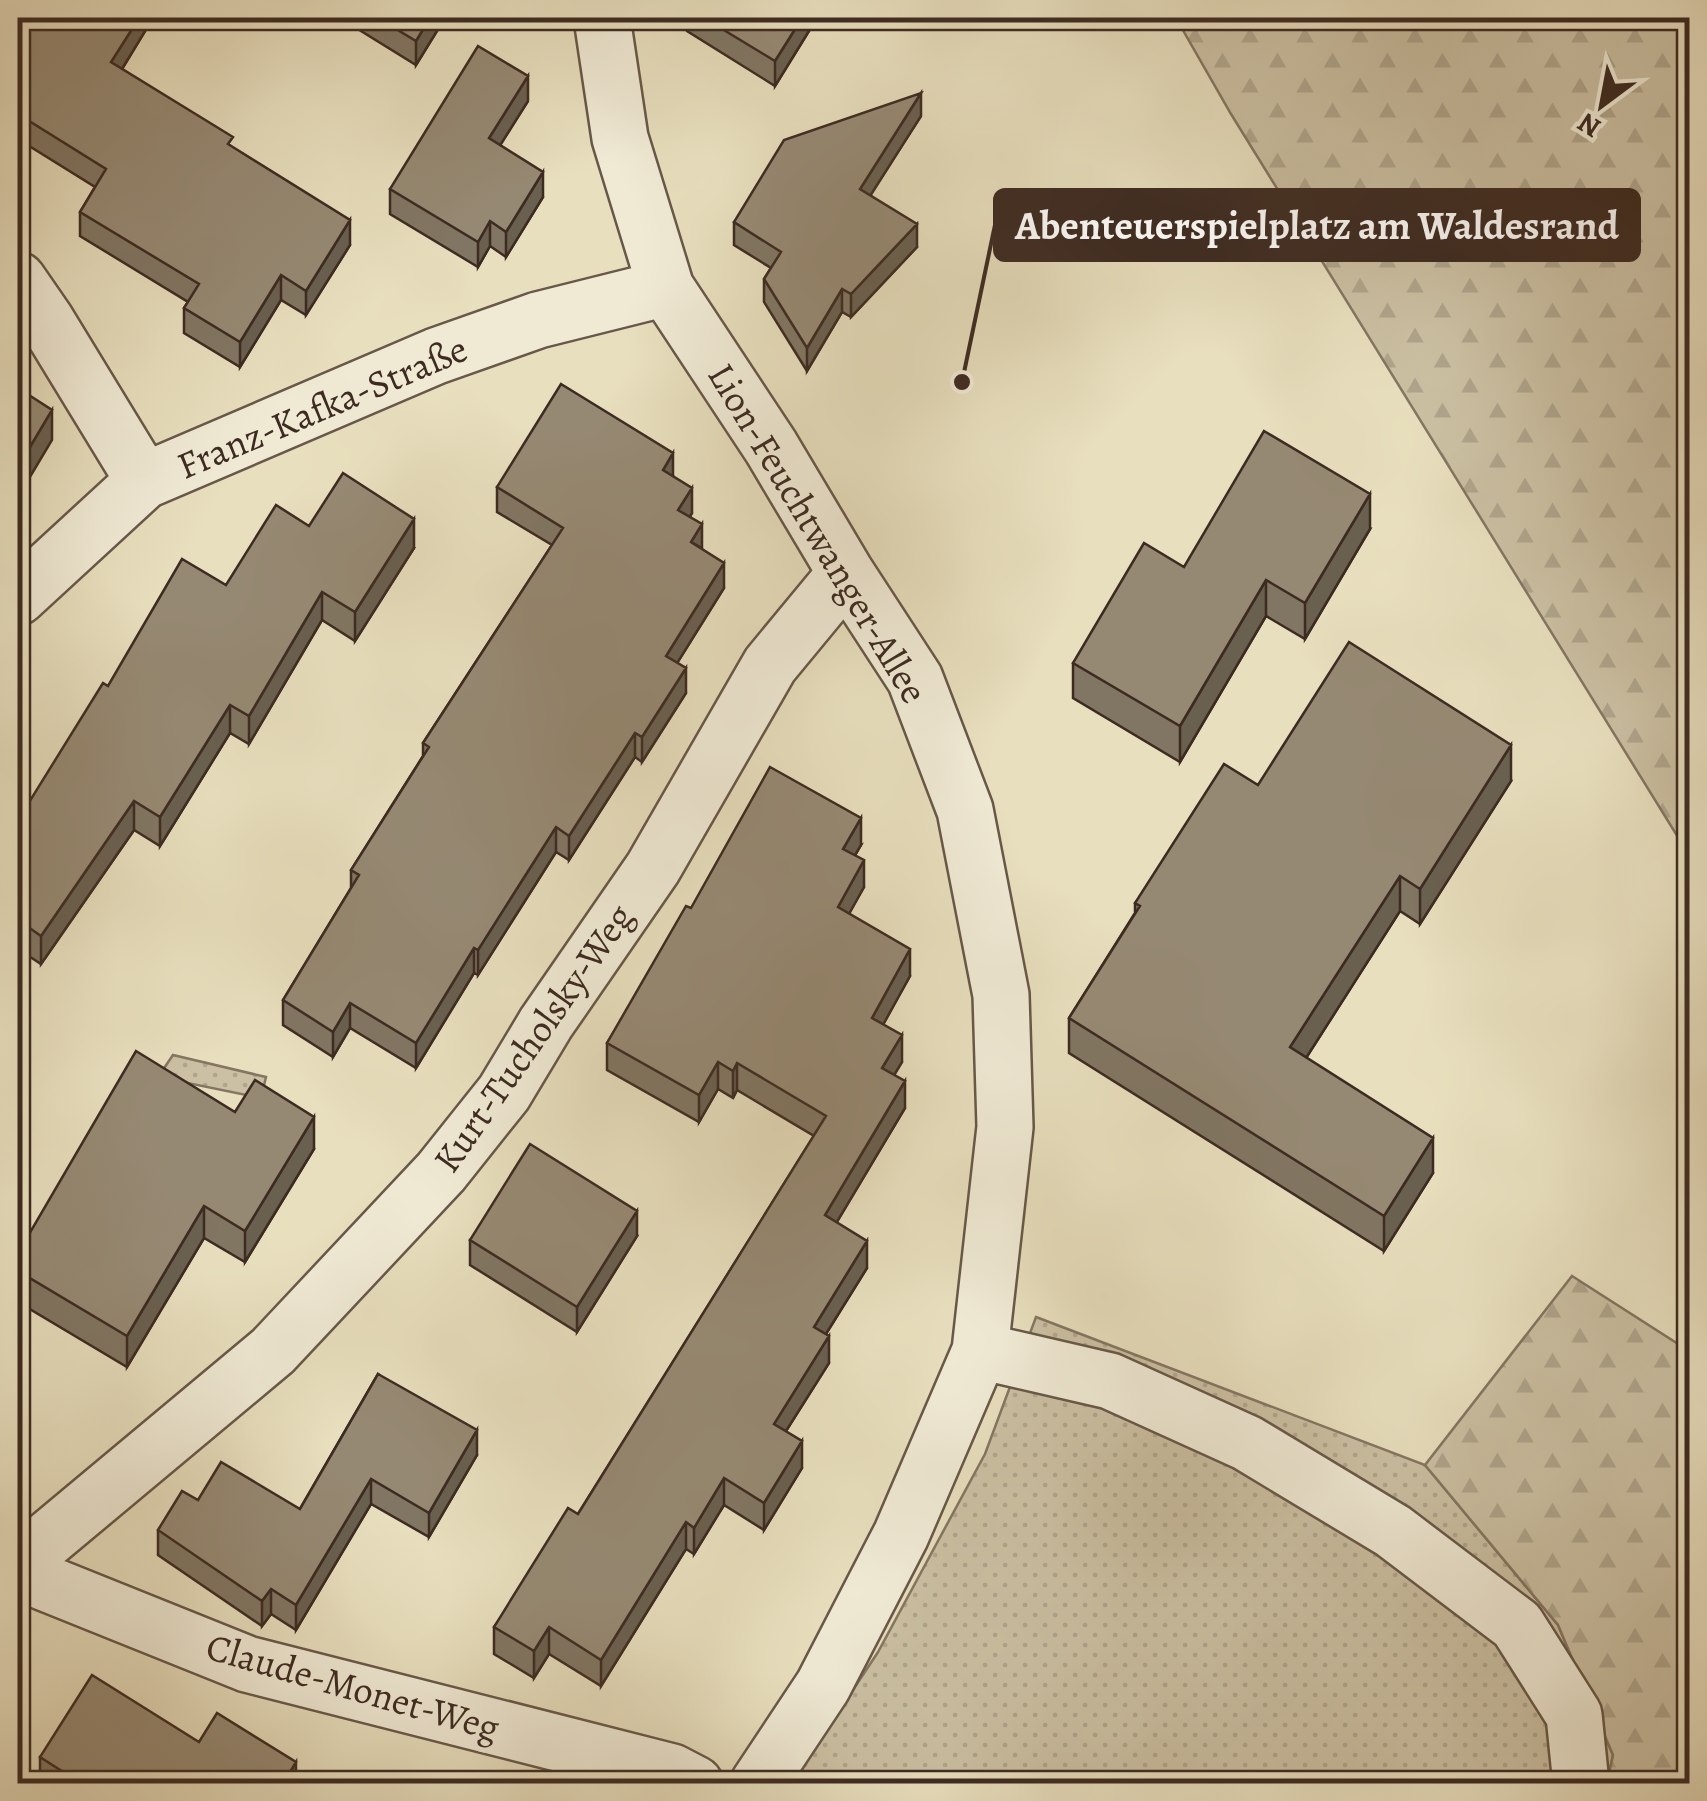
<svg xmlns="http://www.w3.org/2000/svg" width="1707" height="1801" font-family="Alegreya,serif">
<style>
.grass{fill:url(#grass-dots);stroke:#847662;stroke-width:2.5}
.forest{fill:url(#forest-firs);stroke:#847662;stroke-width:2.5}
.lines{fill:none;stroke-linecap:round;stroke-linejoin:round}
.minor-casing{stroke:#685849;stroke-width:60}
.minor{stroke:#f0ead5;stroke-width:55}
.wall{fill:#817663;stroke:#3d2b22;stroke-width:2.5}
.shaded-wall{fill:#696050;stroke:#3d2b22;stroke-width:2.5}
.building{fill:#968973;stroke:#3d2b22;stroke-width:2.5}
.labels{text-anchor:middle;stroke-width:10;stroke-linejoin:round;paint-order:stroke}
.street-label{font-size:38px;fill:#3d2b22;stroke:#f0ead5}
.leader{fill:none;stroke:#3d2b22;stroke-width:4}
.callout-dot{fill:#3d2b22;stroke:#f0ead5;stroke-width:4}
.callout{fill:#3d2b22;stroke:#3d2b22;stroke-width:4}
.callout-label{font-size:40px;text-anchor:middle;font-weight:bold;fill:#fff}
</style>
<defs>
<pattern id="grass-dots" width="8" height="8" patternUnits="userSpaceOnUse" patternTransform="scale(2.5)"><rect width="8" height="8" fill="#cbc0a3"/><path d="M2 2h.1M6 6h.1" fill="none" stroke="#afa58c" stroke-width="1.8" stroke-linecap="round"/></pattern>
<pattern id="forest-firs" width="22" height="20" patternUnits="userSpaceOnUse" patternTransform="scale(2.5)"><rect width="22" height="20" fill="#cbc0a3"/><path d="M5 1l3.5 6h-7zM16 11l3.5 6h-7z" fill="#afa58c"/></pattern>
</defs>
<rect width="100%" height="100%" fill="#e8dfbe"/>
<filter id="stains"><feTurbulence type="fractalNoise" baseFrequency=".002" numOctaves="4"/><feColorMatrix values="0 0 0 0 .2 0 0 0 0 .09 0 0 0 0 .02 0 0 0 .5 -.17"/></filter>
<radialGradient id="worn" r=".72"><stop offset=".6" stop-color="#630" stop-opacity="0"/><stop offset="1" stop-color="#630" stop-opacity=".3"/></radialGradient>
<path class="grass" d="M173 1055 266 1077 261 1098 158 1077Z
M1036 1317 1425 1465 1558 1625 1613 1755 1607 1784H791L878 1652 985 1454Z"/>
<path class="forest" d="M1176 18H1689V855L1231 114Z
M1572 1276 1689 1351V1783H1607L1613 1755 1558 1625 1425 1465Z"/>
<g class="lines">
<g class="minor-casing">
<path id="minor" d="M602 18 620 138 666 288 771 447 846 573 915 679 965 810 1001 995 1005 1127 980 1351 901 1535 823 1686 758 1784
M18 280 47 322 144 481
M18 597 144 481 436 356 538 320 666 288
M980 1351 1110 1381 1247 1443 1393 1531 1517 1625 1574 1715 1581 1784
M18 1564 273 1351 441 1172 504 1093 546 1023 653 868 770 665 846 573
M18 1572 247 1664 672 1772 695 1784"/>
</g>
<use href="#minor" class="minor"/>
</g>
<path class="wall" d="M147 18V28L122 69 233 148 350 245 306 315 281 300 240 367 184 333V308L188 302 80 236V212L95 187 18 139V24Z
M340 18H445L416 65Z
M687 18H817L775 86 687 31Z
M528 101 500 145 543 197 506 257 490 246 478 267 390 214V189Z
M921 116 870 195 917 247 851 317 842 312 807 371 764 302V279L771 268 734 245V222Z
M673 476 692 513 690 517 702 549 724 588 677 663 686 693 642 762 635 757 569 860 556 852 478 975 474 973 416 1068 350 1028 333 1057 283 1025V1000L351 888V870L423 756V743L552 545 497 512V487Z
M309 526 414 548 355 641 322 620 249 744 230 733 160 846 134 830 41 964 18 949V820L108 686 226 585Z
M1370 529 1305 639 1266 616 1180 762 1073 698V663L1184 567Z
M1511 781 1420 924 1400 911 1306 1058 1433 1173 1384 1251 1069 1053V1018L1135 913V903L1258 785Z
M861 845 855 855 864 887 849 913 910 976 883 1024 902 1062 894 1075 905 1108 836 1223 867 1268 826 1334 829 1363 786 1431 802 1468 764 1530 724 1505 694 1554 686 1549 601 1686 549 1654 534 1678 494 1654V1627L578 1514 814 1136 737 1090 733 1098 718 1089 699 1122 607 1070V1043L691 908Z
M235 1112 314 1149 245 1262 204 1238 127 1367 18 1302V1253Z
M637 1236 577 1332 470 1265V1240Z
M378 1374 477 1455 429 1537 371 1504 296 1630 271 1614 262 1626 158 1555V1530L198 1500 300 1509Z
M199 1742 296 1784 40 1782V1757Z"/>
<path class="shaded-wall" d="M139 18H147V28L111 87V62Z
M430 18H445L416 65V41Z
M802 18H817L775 86V61Z
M528 76V101L489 163V138Z
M921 93V116L860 212V189Z
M543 172V197L506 257V232Z
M350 220V245L306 315V291Z
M490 221V246L478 267V242Z
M917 224V247L851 317V294Z
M281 275V300L240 367V342Z
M842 289V312L807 371V348Z
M19 359V390L18 392V361Z
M52 410V440L18 497V467Z
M673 453V478L663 470Z
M692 488V513L678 535V510Z
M1370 494V529L1305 639V603Z
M414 519V548L355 641V612Z
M702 524V548L691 542Z
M724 563V588L666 681V656Z
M1266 580V616L1180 762V726Z
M322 592V620L249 744V716Z
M686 668V693L642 762V737Z
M230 705V733L160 846V817Z
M635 733V757L569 860V836Z
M1511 745V781L1420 924V889Z
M134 801V830L41 964V936Z
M861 818V845L843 876V849Z
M556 827V852L478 975V950Z
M864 860V887L838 934V907Z
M1400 876V911L1290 1083V1047Z
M474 948V973L416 1068V1043Z
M910 949V976L872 1045V1018Z
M350 1003V1028L333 1057V1032Z
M902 1035V1062L882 1095V1068Z
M718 1062V1089L699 1122V1095Z
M737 1063V1090L733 1098V1071Z
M905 1081V1108L825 1242V1215Z
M314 1117V1149L245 1262V1231Z
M1433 1138V1173L1384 1251V1216Z
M204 1206V1238L127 1367V1336Z
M637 1211V1236L577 1332V1307Z
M867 1241V1268L814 1353V1327Z
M829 1336V1363L774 1450V1424Z
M20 1388V1411L18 1415V1392Z
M477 1430V1455L429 1537V1513Z
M802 1441V1468L764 1530V1503Z
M724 1478V1505L694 1554V1528Z
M371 1479V1504L296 1630V1605Z
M686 1522V1549L601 1686V1660Z
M271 1589V1614L262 1626V1601Z
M549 1627V1654L534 1678V1651Z
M296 1762V1784H283Z"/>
<path class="building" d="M21 18H139L111 62 233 137 228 144 350 220 306 291 281 275 240 342 184 308 199 284 80 212 106 169 18 114V24Z
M378 18H430L416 41Z
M704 18H802L775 61Z
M478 46 528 76 489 138 543 172 506 232 490 221 478 242 390 189Z
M921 93 860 189 917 224 851 294 842 289 807 348 764 279 781 252 734 222 784 140Z
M561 384 673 453 663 470 692 488 678 510 702 524 691 542 724 563 666 656 686 668 642 737 635 733 569 836 556 827 478 950 474 948 416 1043 350 1003 333 1032 283 1000 359 875 351 870 429 747 423 743 563 528 497 487Z
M18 388 52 410 18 467Z
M1264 431 1370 494 1305 603 1266 580 1180 726 1073 663 1144 543 1184 567Z
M343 473 414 519 355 612 322 592 249 716 230 705 160 817 134 801 41 936 18 920V922V820L103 683 108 686 182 559 226 585 276 505 309 526Z
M1349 642 1511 745 1420 889 1400 876 1290 1047 1433 1138 1384 1216 1069 1018 1140 906 1135 903 1224 764 1258 785Z
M770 767 861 818 843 849 864 860 838 907 910 949 872 1018 902 1035 882 1068 905 1081 825 1215 867 1241 814 1327 829 1336 774 1424 802 1441 764 1503 724 1478 694 1528 686 1522 601 1660 549 1627 534 1651 494 1627 568 1508 578 1514 826 1116 737 1063 733 1071 718 1062 699 1095 607 1043 686 906 691 908Z
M136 1051 235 1112 255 1080 314 1117 245 1231 204 1206 127 1336 18 1271V1253Z
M530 1144 637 1211 577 1307 470 1240Z
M378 1374 477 1430 429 1513 371 1479 296 1605 271 1589 262 1601 158 1530 182 1491 198 1500 221 1462 300 1509Z
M92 1675 199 1742 217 1713 296 1762 283 1784H82L40 1757Z"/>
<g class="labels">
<g class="street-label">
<text transform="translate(322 407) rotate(-23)" y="13">Franz-Kafka-Straße</text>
<text transform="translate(818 533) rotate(59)" y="13">Lion-Feuchtwanger-Allee</text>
<text transform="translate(533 1038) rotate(-55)" y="13">Kurt-Tucholsky-Weg</text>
<text transform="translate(353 1687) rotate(16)" y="13">Claude-Monet-Weg</text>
</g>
</g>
<path class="leader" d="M962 382L995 225"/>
<circle class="callout-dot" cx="962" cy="382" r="10"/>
<rect class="callout" x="995" y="190" width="644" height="70" rx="10"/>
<g class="callout-label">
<text x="1317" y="239">Abenteuerspielplatz am Waldesrand</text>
</g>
<rect width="1707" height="1801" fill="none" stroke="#e8dfbe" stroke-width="60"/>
<rect x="20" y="20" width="1667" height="1761" fill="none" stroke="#3d2b22" stroke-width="5"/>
<rect x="30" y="30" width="1647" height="1741" fill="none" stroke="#3d2b22" stroke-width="2.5"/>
<g transform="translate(1602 105) rotate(212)" stroke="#f0ead5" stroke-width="8" paint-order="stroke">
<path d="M0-8L18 38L0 25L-18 38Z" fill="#3d2b22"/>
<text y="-15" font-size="28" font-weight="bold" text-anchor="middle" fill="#3d2b22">N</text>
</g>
<rect width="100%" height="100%" filter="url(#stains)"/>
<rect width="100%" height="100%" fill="url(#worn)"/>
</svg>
